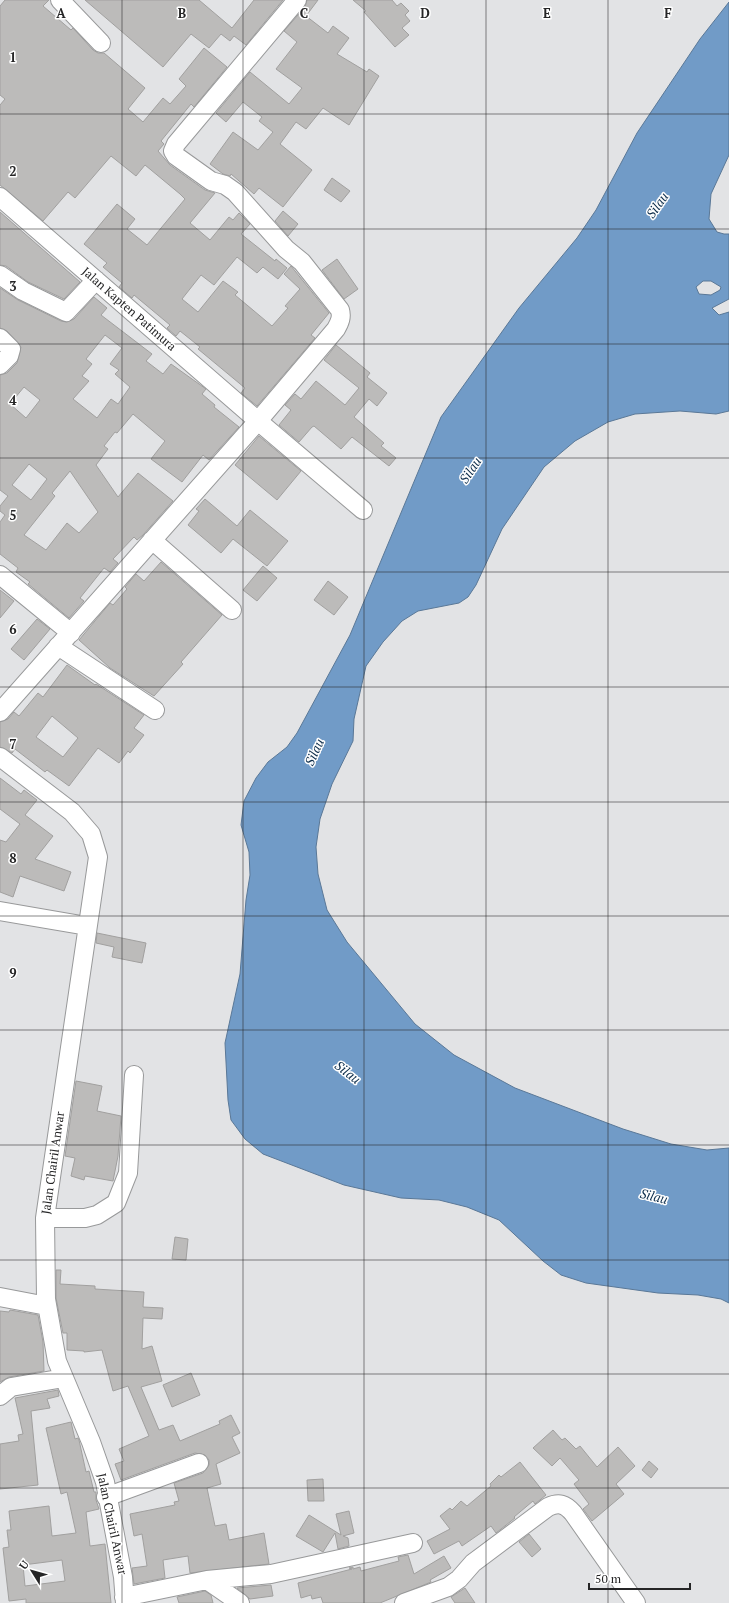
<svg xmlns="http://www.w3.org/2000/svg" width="729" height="1603" font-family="'PT Serif',serif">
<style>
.water{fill:#719bc7;stroke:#5a7897;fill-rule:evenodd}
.building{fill:#bcbbba;stroke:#a1a09f;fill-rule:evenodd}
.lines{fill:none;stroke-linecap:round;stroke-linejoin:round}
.minor-casing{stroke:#98999a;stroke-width:20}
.minor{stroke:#fff;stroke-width:18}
.grid{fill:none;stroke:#252526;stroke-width:1;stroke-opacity:0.55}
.labels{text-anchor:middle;stroke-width:3;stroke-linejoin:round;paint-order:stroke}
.street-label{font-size:12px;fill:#252526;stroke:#fff}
.water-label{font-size:13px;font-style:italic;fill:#0d2d4b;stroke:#fff}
.grid-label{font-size:13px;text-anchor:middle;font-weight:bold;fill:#252526;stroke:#fff;stroke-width:3;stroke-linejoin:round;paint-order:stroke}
</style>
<rect width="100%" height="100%" fill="#e2e3e5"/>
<path class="water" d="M729 2V155L711 194 709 219 717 232 724 234H729V299L712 308 719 315 729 312V411L716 414 680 411 635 414 608 422 575 441 544 467 502 529 476 585 468 597 459 603 418 611 402 621 383 642 366 666 354 719 353 741 332 784 320 819 316 847 318 874 327 910 347 942 415 1024 454 1055 515 1088 623 1129 671 1144 707 1150 729 1148V1303L721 1299 698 1295 658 1293 586 1283 561 1275 543 1261 499 1220 467 1207 439 1200 401 1198 344 1185 263 1154 245 1139 231 1120 228 1100 225 1043 240 974 246 900 250 875 249 852 241 825 244 801 256 778 268 762 287 747 297 733 350 635 441 417 519 308 577 238 596 210 637 133 700 39ZM703 281H711L721 287 720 290 711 295 699 294 696 287Z"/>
<path class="building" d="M5 0H49L43 6 71 30 73 28 93 50 98 53H104L145 88 128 109 143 122 163 98 170 104 186 86 179 79 204 48 227 67 194 107 191 104 161 141 164 144 158 151 170 165 205 190 215 193 190 223 210 240 229 217 233 220 239 213 250 224 241 234 275 261 276 259 287 268 278 279 263 267 257 273 237 257 214 285 201 275 182 299 198 312 223 281 238 292 235 295 272 326 288 308 285 306 300 289 284 274 291 266 329 313 311 335 315 338 257 406 241 393 245 388 198 349 200 347 180 331 176 336 167 328 170 325 134 295 132 298 119 287 122 283 103 267 107 263 84 244 117 204 135 219 127 229 147 245 185 199 180 194 145 165 136 176 111 156 75 198 68 192 43 221 0 185V105L5 99 0 95V6Z
M85 0H199L232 28 254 0H283L246 45 234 36 230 41 221 34 209 48 191 34 163 67Z
M307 0H318L306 16 328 33 333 26 349 38 337 54 367 72 369 69 379 76 349 125 323 108 306 129 296 122 280 144 312 170 283 207 259 188 254 194 231 174 230 176 223 174 210 164 233 132 258 150 273 132 259 121 262 117 243 102 226 122 216 113 250 72 289 104 302 88 276 69 297 42 284 31 305 7Z
M353 0H392L397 6 401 3 409 11 405 15 410 21 402 28 409 35 395 47 364 12 366 11Z
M332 178 350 191 341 202 324 190Z
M283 211 298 224 288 236 275 221Z
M0 212 80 282 64 299 28 282 6 266 0 265Z
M337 259 358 289 344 299 322 270Z
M0 288 18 300 61 321 67 322 74 319 94 297 107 308 101 315 152 354 146 361 163 374 171 364 206 389 202 394 215 405 214 407 239 427 209 460 203 455 182 482 151 459 165 441 133 414 117 433 115 432 104 446 108 449 96 465 118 497 138 473 173 501 143 535 137 540 134 537 113 559 118 563 110 572 104 568 80 598 84 601 69 618 28 584 30 582 16 572 18 568 0 554V522L5 515 0 511V506L8 496 0 490V375L7 373 17 363 21 347 7 331 0 328ZM105 335 122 348 110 364 119 370 115 374 130 387 118 404 111 399 97 418 73 399 89 381 82 376 92 364 86 359ZM24 387 40 400 26 418 10 404ZM29 464 47 479 31 500 12 485ZM70 471 98 512 79 533 67 523 46 550 24 535 55 496 52 493Z
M336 345 370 373 367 377 387 393 377 406 369 399 354 417 384 443 381 446 396 458 389 466 352 437 341 449 314 426 312 427 299 442 279 425 291 410 285 405 295 394 301 399 316 381 345 405 359 388 324 360Z
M259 436 301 471 277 500 235 465Z
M205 499 237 526 250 510 288 541 267 566 233 539 221 553 188 525 199 511 196 509Z
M161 562 222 615 181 662 183 664 154 696 110 668 79 640 110 603 113 605 127 589 125 587 136 574 144 581Z
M263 566 277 578 257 601 243 590Z
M328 581 348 597 334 615 314 600Z
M0 590 14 601 0 618Z
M37 619 50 629 24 660 11 649Z
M67 665 95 685 96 684 144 715 134 728 144 735 130 753 128 751 119 763 98 748 69 786 47 770 45 772 15 749 12 753 0 747V722L8 719 14 712 19 716 38 693 43 697ZM52 716 78 738 63 757 36 737Z
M0 778 21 794 24 790 37 800 25 815 53 836 35 859 71 872 64 891 20 876 13 897 0 892V840L6 842 20 824 0 809Z
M97 933 146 943 142 963 112 957 114 947 96 943Z
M76 1081 102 1086 97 1111 121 1116 118 1156 113 1181 85 1176 84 1180 71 1176 75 1158 65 1156Z
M175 1237 188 1239 186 1260 172 1259Z
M56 1270H61L60 1284 95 1286V1289L144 1292 143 1307 163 1308 162 1319 143 1318 142 1349 152 1346 162 1381 141 1387 159 1430 173 1425 180 1441 220 1424 219 1421 231 1415 240 1433 232 1437 240 1453 216 1464 221 1484 207 1488 215 1526 226 1524 229 1540 264 1533 269 1564 190 1573 188 1556 163 1560 165 1578 134 1584 132 1568 147 1566 142 1534 134 1536 130 1514 175 1505 174 1502 179 1501 174 1483 203 1473 209 1465V1460L205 1455 195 1453 121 1480 115 1464 124 1461 119 1449 149 1436 128 1386 113 1391 102 1350 84 1352V1351L67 1350V1333H63L56 1298Z
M10 1310 38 1315 43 1342 44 1371 9 1377 0 1382V1311L9 1312Z
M191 1373 200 1395 172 1407 163 1385Z
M58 1390 59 1396 47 1399 50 1408 31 1411 38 1485 0 1489V1444L19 1441 18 1435 23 1434 15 1398Z
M71 1422 75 1439 78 1438 79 1440 86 1472 89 1471 94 1492H96V1500L99 1509 86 1512 90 1546 105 1544 111 1603H26V1599L9 1601 3 1548 9 1547 7 1530H11L9 1511 49 1506 52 1536 76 1533 67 1492 61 1494 46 1428ZM62 1560 65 1581 25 1586 23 1565Z
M553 1430 562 1440 565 1438 576 1449 580 1446 597 1467 618 1447 635 1466 616 1484 624 1494 592 1521 583 1509 589 1504 574 1484 579 1480 560 1458 552 1466 533 1448Z
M649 1461 658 1469 651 1478 642 1470Z
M520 1462 546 1495 535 1504 533 1501 514 1517 515 1518 496 1533 491 1526 462 1546 459 1541 434 1554 427 1541 450 1529 440 1516 450 1508 452 1510 461 1501 467 1506 491 1486 490 1484 499 1475 501 1477Z
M323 1479 324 1501H308L307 1480Z
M349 1511 354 1533 343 1536 348 1538 349 1546 338 1549 335 1533 323 1552 296 1536 309 1515 341 1535 336 1514Z
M529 1534 541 1549 532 1557 519 1542Z
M408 1555 414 1574 444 1556 451 1568 430 1580 431 1582 380 1603H323L321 1597 312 1599 311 1595 301 1598 298 1583 352 1569 349 1568 353 1567V1569L360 1567 361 1571 399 1561 398 1557Z
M271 1585 273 1596 250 1599 237 1588Z
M465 1588 475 1603H455L451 1597Z
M205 1591 211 1595 213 1603H179L177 1597Z"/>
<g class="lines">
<g class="minor-casing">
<path id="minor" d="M60 0 101 43
M0 197 258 421 363 510
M0 275 23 291 66 312 96 280
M0 338 11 349 9 356 0 365
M152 540 232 610
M0 575 71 633
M58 646 155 710
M0 712 258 421 336 329C340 322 342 317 340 310L302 262 286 249 235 192 225 185 211 181 176 156 173 151 176 144 297 0
M0 757 72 812 91 834 98 857 45 1218 46 1299 57 1361 91 1442 105 1482 123 1577 125 1603
M0 911 87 926
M45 1218H85L97 1215 116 1203 128 1173 134 1075
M0 1297 47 1306
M0 1396 11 1387 64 1378
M106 1497 199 1463
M207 1580 240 1603
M124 1597 207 1580 271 1574 413 1543
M404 1603 448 1587 459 1579 473 1563 548 1507C559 1502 565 1504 573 1513L636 1603"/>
</g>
<use href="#minor" class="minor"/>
</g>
<path class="grid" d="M122 0V1603M243 0V1603M364 0V1603M486 0V1603M608 0V1603M0 114H729M0 229H729M0 344H729M0 458H729M0 572H729M0 687H729M0 802H729M0 916H729M0 1030H729M0 1145H729M0 1260H729M0 1374H729M0 1488H729"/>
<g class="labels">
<g class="street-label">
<text transform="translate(129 309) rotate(41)" y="4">Jalan Kapten Patimura</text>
<text transform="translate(53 1163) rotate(-82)" y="4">Jalan Chairil Anwar</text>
<text transform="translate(112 1524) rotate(78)" y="4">Jalan Chairil Anwar</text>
</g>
<g class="water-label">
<text transform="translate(657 205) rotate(-55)" y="5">Silau</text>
<text transform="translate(470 470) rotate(-56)" y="5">Silau</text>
<text transform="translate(314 752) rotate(-66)" y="5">Silau</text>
<text transform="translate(348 1072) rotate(38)" y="5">Silau</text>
<text transform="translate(654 1196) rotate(14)" y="5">Silau</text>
</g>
</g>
<g class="grid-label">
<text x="61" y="18">A</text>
<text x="182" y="18">B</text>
<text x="304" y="18">C</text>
<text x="425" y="18">D</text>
<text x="547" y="18">E</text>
<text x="668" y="18">F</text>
<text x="13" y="62">1</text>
<text x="13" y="176">2</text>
<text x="13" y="291">3</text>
<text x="13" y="405">4</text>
<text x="13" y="520">5</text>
<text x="13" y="634">6</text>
<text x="13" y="749">7</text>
<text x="13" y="863">8</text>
<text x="13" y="978">9</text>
</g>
<g transform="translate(32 1571) rotate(307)" stroke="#ffffff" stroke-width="3" paint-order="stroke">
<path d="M0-3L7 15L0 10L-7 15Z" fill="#252526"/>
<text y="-6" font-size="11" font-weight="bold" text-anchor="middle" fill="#252526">U</text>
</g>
<path d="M589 1583v6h101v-6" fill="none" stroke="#252526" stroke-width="2"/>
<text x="595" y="1583" font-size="12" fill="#252526" stroke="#ffffff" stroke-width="3" paint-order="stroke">50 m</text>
</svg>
